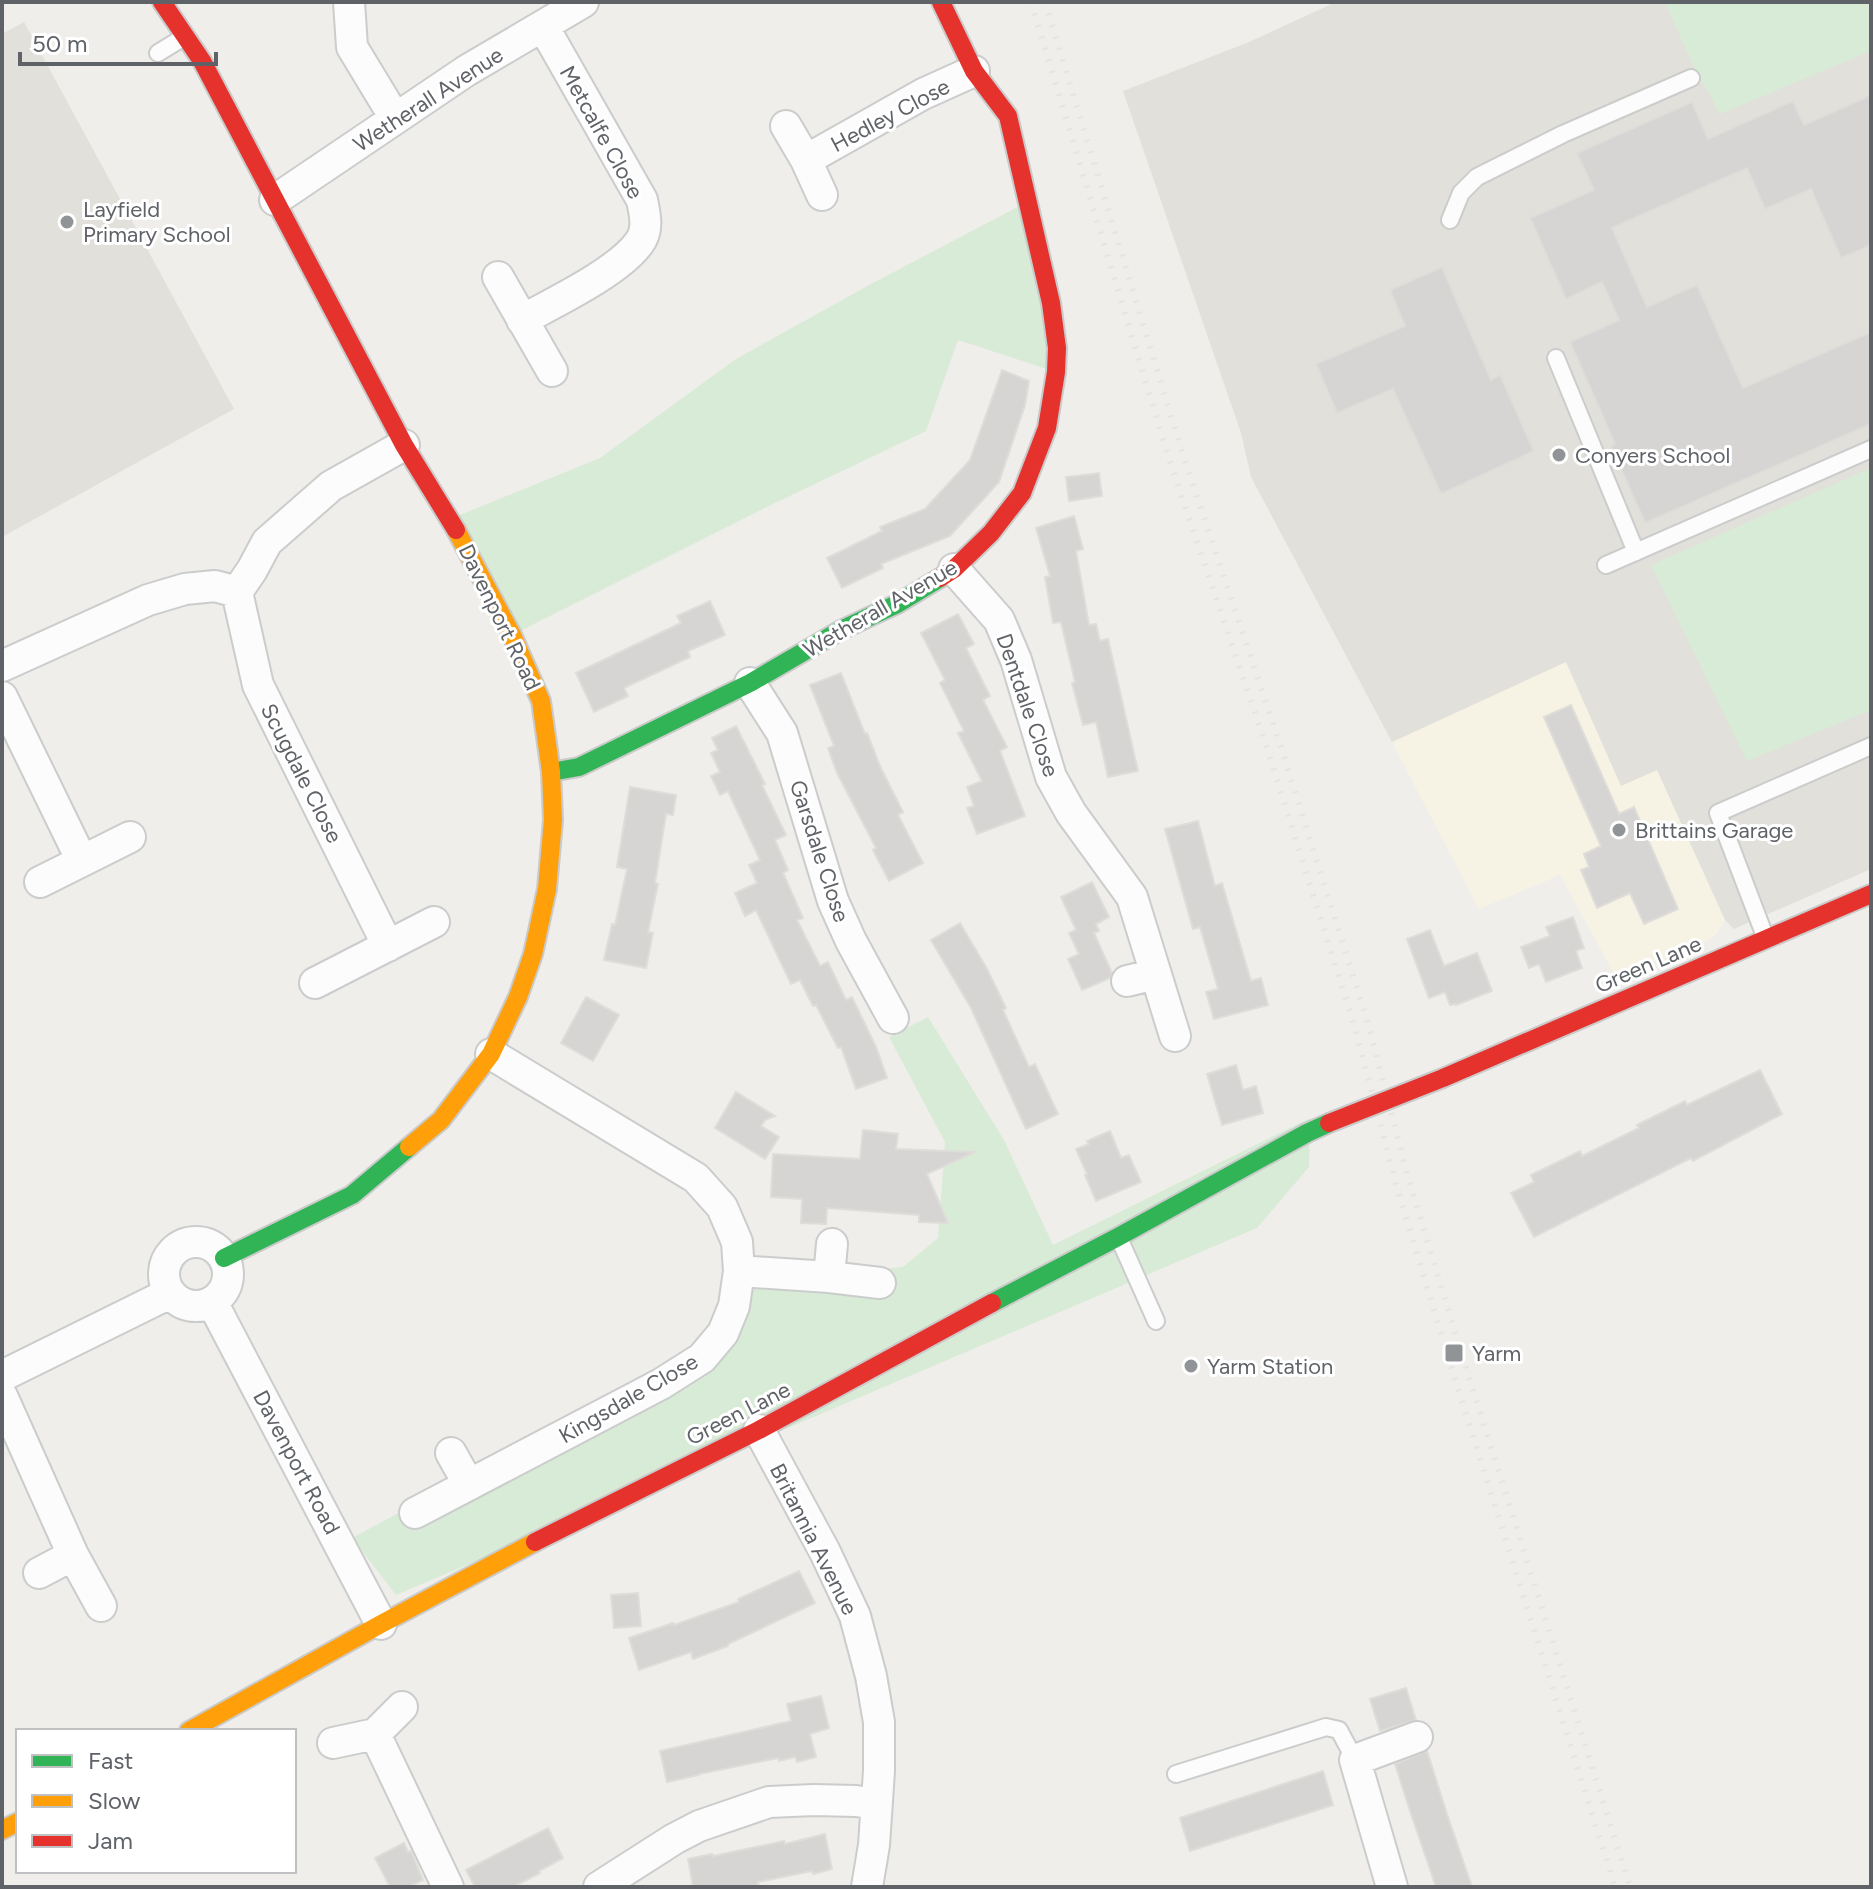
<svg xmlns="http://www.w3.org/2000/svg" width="1873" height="1889" font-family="Figtree,sans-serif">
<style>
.commercial{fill:#f7f3e4}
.education{fill:#e2e0da}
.green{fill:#d8ebd6}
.building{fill:#d6d5d3;stroke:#deddd9;stroke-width:2}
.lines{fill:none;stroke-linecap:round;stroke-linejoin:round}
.lane-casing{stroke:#cbcccc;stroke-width:20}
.street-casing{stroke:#cbcccc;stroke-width:34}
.fast-casing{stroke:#cacacb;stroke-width:22}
.slow-casing{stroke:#cacacb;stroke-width:22}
.jam-casing{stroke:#cacacb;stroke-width:22}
.lane{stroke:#fdfcfc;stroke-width:16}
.street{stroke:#fdfcfc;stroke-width:30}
.fast{stroke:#30b455;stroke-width:18}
.slow{stroke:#ff9f0a;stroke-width:18}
.jam{stroke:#e5322d;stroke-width:18}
.rail{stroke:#e4e4e4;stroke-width:6;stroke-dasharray:2 10;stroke-linecap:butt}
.jam-bridge-casing{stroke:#cacacb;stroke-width:22;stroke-linecap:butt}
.jam-bridge{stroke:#e5322d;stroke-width:18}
.poi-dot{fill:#919496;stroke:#fff;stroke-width:3}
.labels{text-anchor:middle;stroke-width:6;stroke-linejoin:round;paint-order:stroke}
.street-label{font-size:22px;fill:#5f6368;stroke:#fff}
.poi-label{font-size:22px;fill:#5f6368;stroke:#fff;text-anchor:start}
</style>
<rect width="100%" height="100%" fill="#efeeea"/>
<path class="commercial" d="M1566 662 1621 786 1657 770 1725 920 1717 933 1705 942 1616 977 1560 875 1479 909 1392 742Z"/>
<path class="education" d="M1336 2H1871V869L1734 929 1725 920 1657 770 1621 786 1566 662 1392 742 1251 477 1241 433 1123 91 1249 42Z
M24 22 234 409 2 537V34Z"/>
<path class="green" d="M1665 2H1871V51L1720 114 1691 61Z
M1027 202 1056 372 958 340 926 431 775 503 512 635 450 519 600 458 736 359 871 284Z
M1871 468V710L1747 761 1651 565Z
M928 1017 1004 1140 1053 1245 1310 1118 1309 1167 1257 1228 396 1595 352 1538 682 1361 748 1280 903 1267 938 1238 945 1142 889 1037Z"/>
<path class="building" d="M1871 95V245L1841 258 1811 189 1765 209 1747 168 1612 228 1647 307 1697 285 1743 388 1871 332V424L1645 523 1611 446 1615 444 1570 342 1619 320 1602 282 1566 299 1530 218 1594 190 1577 153 1692 102 1708 139 1793 101 1804 125Z
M1442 267 1491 380 1500 375 1534 451 1441 494 1393 389 1337 413 1316 364 1405 326 1390 290Z
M1002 370 1029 381 1025 405 999 482 950 536 881 564 883 568 842 588 827 558 882 531 880 527 925 509 970 460Z
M1099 473 1102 496 1069 501 1066 477Z
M1074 516 1083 549 1076 551 1089 625 1096 624 1100 641 1108 639 1138 771 1108 777 1096 722 1083 725 1072 683 1075 682 1061 622 1053 623 1045 577 1050 576 1036 528Z
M710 601 725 635 688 651 690 657 624 688 628 696 594 712 576 673 681 623 677 616Z
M958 614 974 644 966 648 990 696 983 700 1007 747 1000 751 1025 816 977 834 967 808 974 806 967 787 982 781 958 733 964 731 940 683 945 680 921 633Z
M841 673 865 734 867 733 880 766 903 812 898 815 923 863 889 881 873 850 876 848 837 773 828 748 834 746 810 685Z
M1571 705 1619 814 1634 807 1678 909 1644 924 1630 893 1597 908 1581 870 1589 867 1584 854 1601 846 1544 717Z
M736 726 765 784 762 785 786 835 775 840 788 870 783 873 803 918 797 920 820 966 828 962 846 1000 852 997 876 1047 887 1078 856 1089 841 1047 838 1048 816 1005 813 1006 800 980 791 984 756 910 745 916 735 893 757 883 749 865 760 860 728 791 720 795 711 776 720 772 711 753 718 750 712 738Z
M630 787 676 795 673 815 666 814 655 883 658 884 648 932 653 933 646 968 604 960 612 924 615 925 627 869 617 867Z
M1198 821 1215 886 1222 883 1251 981 1261 978 1268 1005 1214 1019 1206 992 1218 989 1200 927 1193 929 1165 829Z
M1092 882 1109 917 1096 924 1099 931 1094 933 1112 973 1110 978 1082 990 1068 959 1079 954 1069 933 1076 930 1061 897Z
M1573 917 1584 948 1576 951 1582 968 1546 982 1539 964 1529 968 1521 947 1550 936 1546 927Z
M960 923 986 967 1006 1008 1003 1010 1029 1067 1035 1064 1058 1114 1026 1129 971 1008 931 940Z
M1430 930 1444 966 1477 953 1492 991 1456 1005 1455 1004 1450 1005 1445 992 1429 998 1407 939Z
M586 997 619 1015 593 1061 561 1043Z
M1236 1065 1243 1090 1256 1086 1263 1113 1222 1125 1207 1074Z
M1760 1070 1782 1114 1693 1161 1691 1158 1534 1237 1511 1193 1534 1182 1531 1175 1580 1151 1582 1156 1639 1128 1637 1125 1685 1101 1687 1105Z
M736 1092 775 1116 765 1120 761 1126 779 1137 765 1159 715 1128Z
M863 1130 898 1134 896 1149 975 1152 927 1174 948 1223 919 1222V1215L827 1208 826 1224 801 1223 802 1199 771 1197 773 1154 860 1159Z
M1110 1131 1121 1158 1129 1155 1141 1182 1096 1201 1085 1175 1087 1174 1076 1149 1089 1144 1087 1141Z
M799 1571 815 1603 728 1644V1646L693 1659 691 1652 639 1670 629 1638 673 1623 674 1625 739 1602 738 1599Z
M638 1593 641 1626 614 1628 611 1595Z
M1406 1688 1416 1720 1380 1731 1370 1699Z
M821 1696 829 1728 810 1734 816 1757 797 1762 795 1757 779 1761 778 1758 699 1774V1775L667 1782 660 1751 791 1721 787 1704Z
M1427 1751 1447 1814 1472 1887H1436L1411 1814 1395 1764Z
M1323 1771 1333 1805 1190 1851 1180 1818Z
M548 1828 563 1858 539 1871 540 1873 513 1887H475L466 1870Z
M825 1834 832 1869 813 1874 812 1871 758 1882 759 1887H693L688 1859 712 1854 713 1856 784 1841 785 1844Z
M404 1843 408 1852 411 1851 423 1880 408 1887H390L375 1858Z"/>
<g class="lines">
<g class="lane-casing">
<path id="lane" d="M158 53 184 37
M1450 220 1461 193 1477 177 1563 134 1691 78
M1556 358 1636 552
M1606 565 1871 449
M1766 939 1718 813 1871 746
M1119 1238 1156 1321
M1176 1774 1326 1727 1339 1730 1355 1760"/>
</g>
<g class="street-casing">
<path id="street" d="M349 2 352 47 395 118
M786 126 806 160 822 195
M806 160 923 94 974 71
M275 200 466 71 583 2
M498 277 552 371
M522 320C555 302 618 272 639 243 649 230 645 215 642 200L543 26
M954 569 999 620 1016 660 1051 777 1071 813 1132 897 1175 1036
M2 666 148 600 185 589 215 586 237 592
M750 683 782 733 833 901 851 941 893 1018
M2 697 82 861
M40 882 130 837
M388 946 258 685 237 592 252 570 267 542 331 486 404 445
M1127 981 1156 974
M315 983 434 922
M164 1274a32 32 0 1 1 64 0a32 32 0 1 1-64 0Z
M739 1271 829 1277 880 1283
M829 1277 832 1244
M212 1302 381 1624
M2 1376 170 1293
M2 1396 73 1555 101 1606
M759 1430 825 1552 855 1616 871 1676 879 1722V1771L874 1845 867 1887
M451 1453 469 1485
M415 1513 661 1384 702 1358 723 1333 734 1306 739 1271 737 1242 722 1207 696 1178 491 1054
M39 1573 73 1555
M375 1734 448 1887
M333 1743 375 1734 402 1707
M599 1887 674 1839 699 1826 769 1802 814 1800 856 1801 876 1804
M1392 1887 1355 1760 1417 1737"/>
</g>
<g class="fast-casing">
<path id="fast" d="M551 772 579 767 750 683 841 630 897 604 940 578
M224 1258 352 1195 409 1147
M992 1303 1118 1237 1307 1133 1329 1123"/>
</g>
<g class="slow-casing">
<path id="slow" d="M409 1147 441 1120 491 1054 518 997 533 954 547 889 553 820 551 772 541 701 512 635 456 530
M189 1731 381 1624 535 1542
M2 1830 18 1822"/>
</g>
<g class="jam-casing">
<path id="jam" d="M162 2 202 61 404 445 456 530
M940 578 954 569 991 533 1022 493 1047 428 1056 372 1057 348 1051 303 1008 116 974 71 941 2
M1443 1078 1871 894
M535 1542 759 1430 992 1303"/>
</g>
<use href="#lane" class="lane"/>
<use href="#street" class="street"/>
<use href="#fast" class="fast"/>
<use href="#slow" class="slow"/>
<use href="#jam" class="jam"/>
<path class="rail" d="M1031 2 1168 456 1267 748 1355 1028 1396 1184 1450 1363 1615 1887
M1045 2 1182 452 1280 744 1368 1023 1409 1181 1463 1358 1630 1887"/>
<g class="jam-bridge-casing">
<path id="jam-bridge" d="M1329 1123 1443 1078"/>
</g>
<use href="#jam-bridge" class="jam-bridge"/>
</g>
<g class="poi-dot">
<circle cx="67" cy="222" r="8"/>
<circle cx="1559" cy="455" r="8"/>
<circle cx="1619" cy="830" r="8"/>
<rect x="1444" y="1343" width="20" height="20" rx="4"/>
<circle cx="1191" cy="1366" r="8"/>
</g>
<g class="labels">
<g class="street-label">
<text transform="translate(428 99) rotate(-33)" y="8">Wetherall Avenue</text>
<text transform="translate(890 115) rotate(-28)" y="8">Hedley Close</text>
<text transform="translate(602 132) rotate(61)" y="8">Metcalfe Close</text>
<text transform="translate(880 608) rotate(-30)" y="8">Wetherall Avenue</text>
<text transform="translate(500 617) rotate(64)" y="8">Davenport Road</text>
<text transform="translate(1028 705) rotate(71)" y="8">Dentdale Close</text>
<text transform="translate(302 773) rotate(63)" y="8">Scugdale Close</text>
<text transform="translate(820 851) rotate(72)" y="8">Garsdale Close</text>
<text transform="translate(1648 964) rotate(-23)" y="8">Green Lane</text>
<text transform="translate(628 1398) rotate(-30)" y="8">Kingsdale Close</text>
<text transform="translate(738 1413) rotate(-27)" y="8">Green Lane</text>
<text transform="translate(297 1462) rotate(62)" y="8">Davenport Road</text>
<text transform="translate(814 1539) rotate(63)" y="8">Britannia Avenue</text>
</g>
<g class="poi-label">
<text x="83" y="217">Layfield<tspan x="83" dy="25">Primary School</tspan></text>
<text x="1575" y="463">Conyers School</text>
<text x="1635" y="838">Brittains Garage</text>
<text x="1472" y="1361">Yarm</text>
<text x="1207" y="1374">Yarm Station</text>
</g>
</g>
<rect width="1873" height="1889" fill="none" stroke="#5f6368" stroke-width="8"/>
<rect x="16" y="1729" width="280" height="144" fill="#ffffff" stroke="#bfc1c3" stroke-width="2"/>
<rect x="32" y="1755" width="40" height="12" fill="#30b455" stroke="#bfc1c3" stroke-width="2"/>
<text x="88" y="1769" font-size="24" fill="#5f6368">Fast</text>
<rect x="32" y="1795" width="40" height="12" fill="#ff9f0a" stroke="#bfc1c3" stroke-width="2"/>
<text x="88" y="1809" font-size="24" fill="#5f6368">Slow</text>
<rect x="32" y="1835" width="40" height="12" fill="#e5322d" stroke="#bfc1c3" stroke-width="2"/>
<text x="88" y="1849" font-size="24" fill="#5f6368">Jam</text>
<path d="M20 52v12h196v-12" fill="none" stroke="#5f6368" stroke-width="4"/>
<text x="32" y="52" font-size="24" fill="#5f6368" stroke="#ffffff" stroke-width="6" paint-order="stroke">50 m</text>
</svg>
